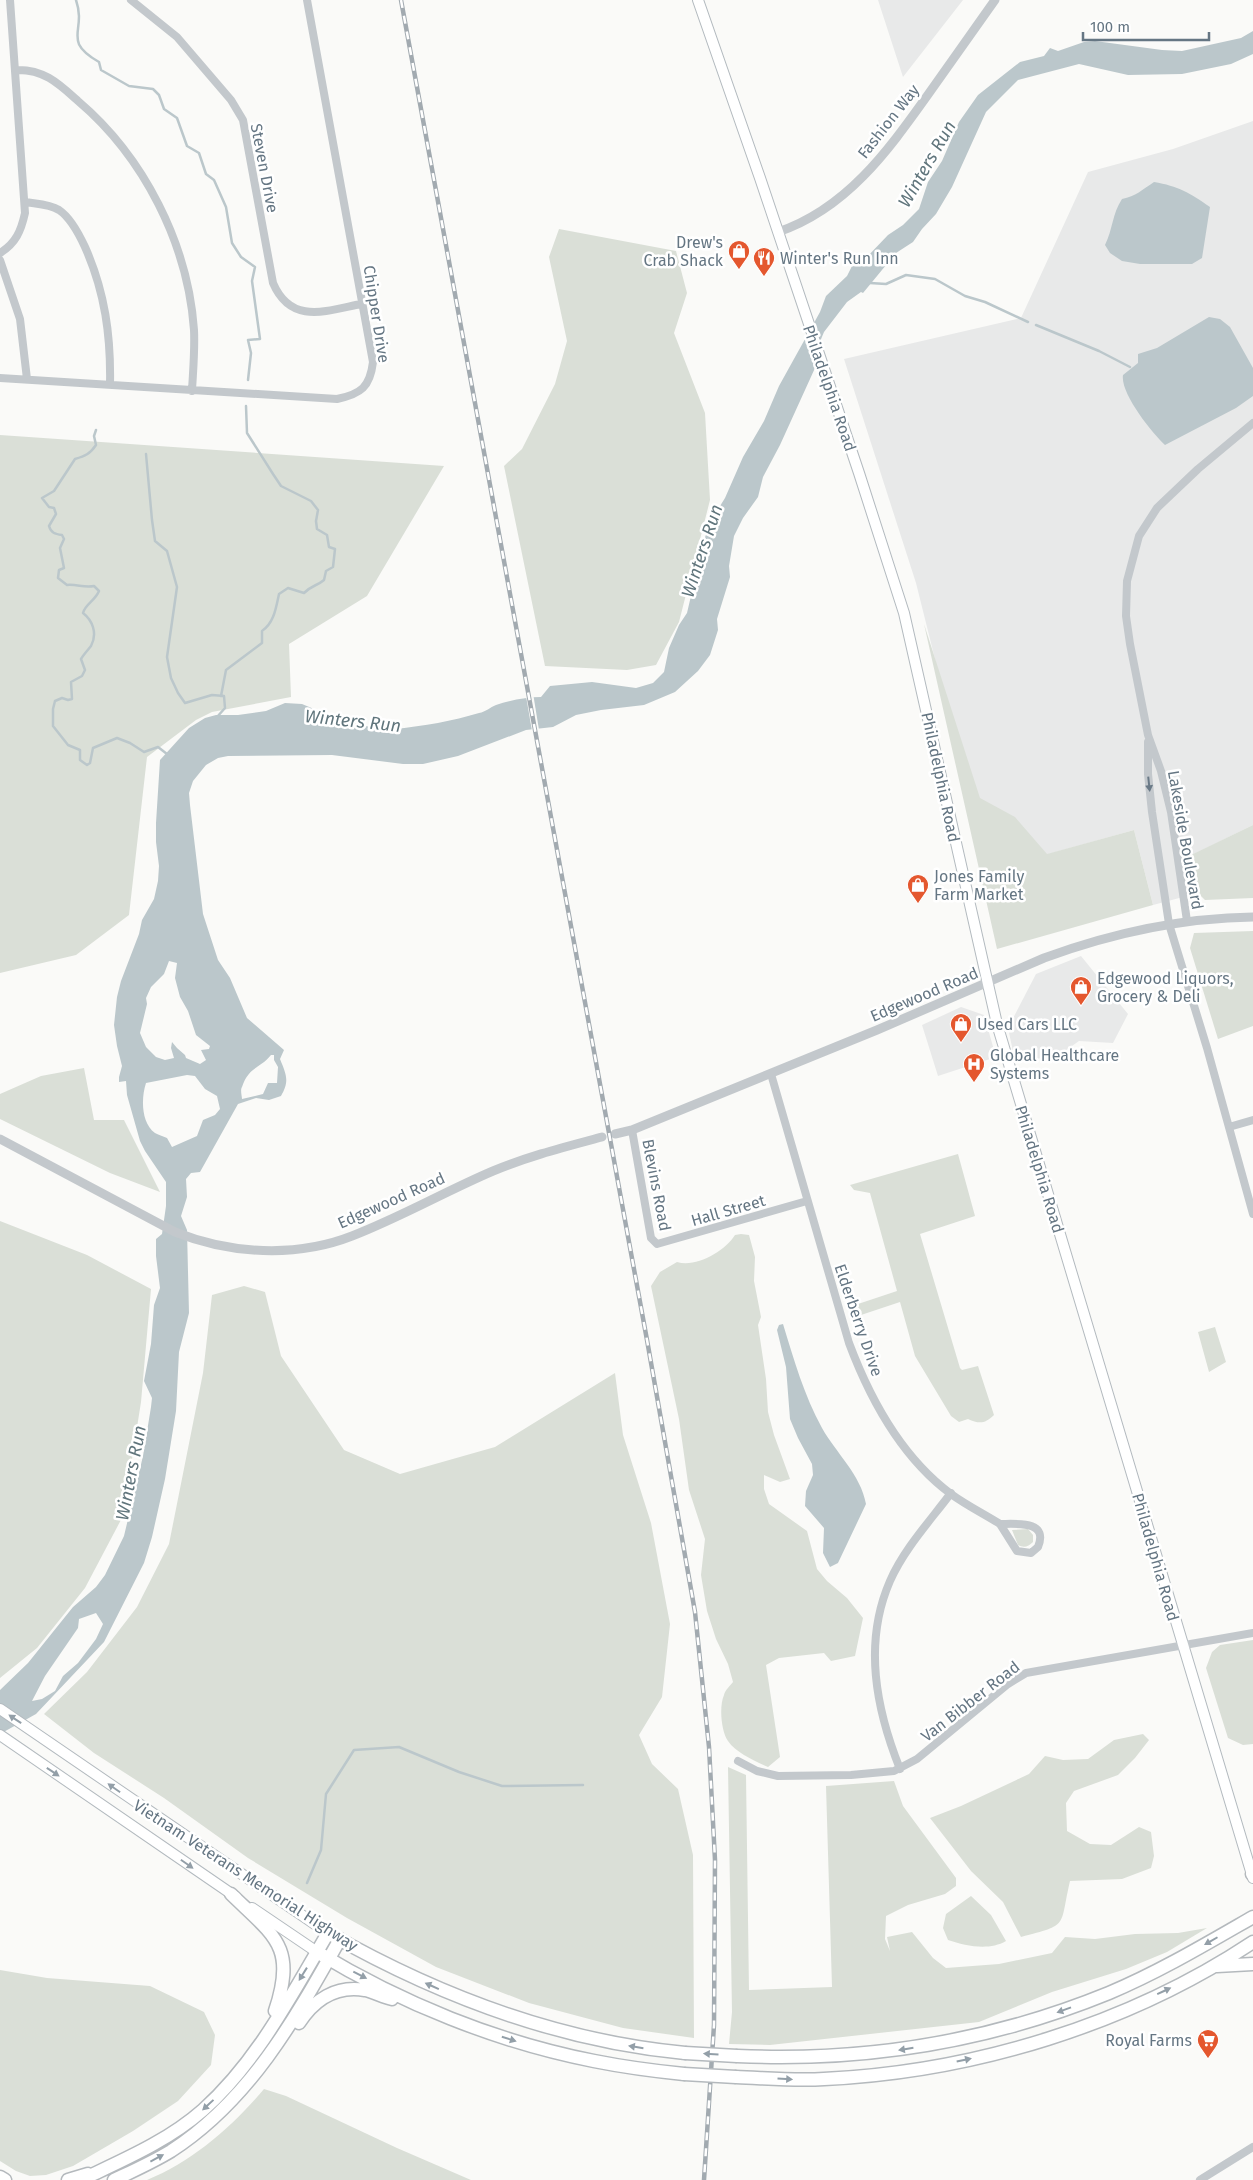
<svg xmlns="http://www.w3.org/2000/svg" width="1253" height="2180" font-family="'Fira Sans',sans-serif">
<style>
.built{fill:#e8e9e9}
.green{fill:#dadfd7}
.water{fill:#bbc7cb;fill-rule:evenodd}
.pier{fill:#fafaf8}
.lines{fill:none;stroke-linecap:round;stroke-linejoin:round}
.stream{stroke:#bbc7cb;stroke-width:2.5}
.secondary-casing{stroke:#b3babf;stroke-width:12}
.trunk-casing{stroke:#b4b9bd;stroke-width:15}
.minor{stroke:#c3c8cc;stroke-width:8}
.tertiary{stroke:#c3c8cc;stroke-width:9}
.secondary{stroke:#fff;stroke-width:10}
.trunk{stroke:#fff;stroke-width:12}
.rail-casing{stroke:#a2aab0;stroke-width:4.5}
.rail{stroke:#fff;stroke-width:2.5;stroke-dasharray:8;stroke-linecap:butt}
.trunk-bridge-casing{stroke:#b4b9bd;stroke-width:15;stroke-linecap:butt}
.trunk-bridge{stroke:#fff;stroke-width:12}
.oneway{fill:#6a7a87}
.oneway2{fill:#939fa8}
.labels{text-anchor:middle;stroke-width:5;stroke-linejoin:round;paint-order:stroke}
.street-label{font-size:16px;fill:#657683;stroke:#fff}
.poi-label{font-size:16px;fill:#657683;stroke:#fff;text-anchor:start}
.water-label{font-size:18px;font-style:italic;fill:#60757c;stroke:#fff}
</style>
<rect width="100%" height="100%" fill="#fafaf8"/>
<path class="built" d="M878 0H963L903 77Z
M1253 121V825L1192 855 1198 893 1153 905 1134 830 1038 857 969 795 916 583 844 359 1021 318 1088 172 1173 149Z
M1081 956 1128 1014 1113 1043 1079 1041 1062 1053 1037 1059 1014 1056 1008 1028 1036 974Z
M961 1007 984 1015 996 1057 938 1076 922 1025Z"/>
<path class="green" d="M559 229 676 251 687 293 674 333 705 413 710 500 679 622 656 665 627 670 545 666 504 466 522 449 555 384 567 341 549 257Z
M0 435 444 466 367 596 289 644 291 697 212 712 196 720 147 757 129 915 76 955 0 973Z
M924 624 980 798 1015 817 1047 854 1134 830 1153 905 997 949Z
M1253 825V898L1205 900 1198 893 1191 855Z
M1253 931V1026L1218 1039 1190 948 1194 933Z
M84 1068 94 1120H124L160 1192 110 1173 0 1119V1094L41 1076Z
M958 1154 975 1216 920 1234 960 1368 962 1370 978 1366 994 1415C985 1424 979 1424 968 1419L959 1422 951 1416 915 1356 900 1302 852 1318 849 1307 897 1291 870 1193 854 1190 850 1185Z
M0 1221 87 1255 151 1289 141 1402 123 1516 85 1588 37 1648 0 1678Z
M741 1234 749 1235 755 1257 754 1281 761 1317 758 1325 766 1379 768 1412 774 1435 790 1479 780 1482 764 1475V1489L769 1504 807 1531 817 1569 827 1581 847 1598 863 1618 855 1656 831 1661 824 1653 779 1658 766 1665 780 1757 768 1767C755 1761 736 1753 728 1741 721 1731 719 1706 724 1695 725 1690 730 1686 733 1682L728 1664 716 1639 707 1611 701 1575 705 1539 689 1490 679 1419 651 1286 660 1272 677 1262C696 1268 725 1251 735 1235Z
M244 1286 265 1292 281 1356 344 1450 400 1474 495 1447 615 1373 623 1435 651 1523 670 1624 662 1697 639 1735 652 1764 678 1789 693 1855 694 2038 623 2028 529 2003 436 1967 347 1918 248 1858 164 1798 94 1753 44 1714 87 1672 137 1607 169 1544 203 1373 212 1295Z
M1215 1327 1226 1362 1209 1372 1198 1332Z
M1028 1529 1033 1535V1542C1028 1547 1024 1548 1018 1545L1012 1530Z
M1253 1640V1744L1243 1745 1228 1738 1206 1668 1212 1652 1220 1645Z
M1143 1734 1149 1740 1135 1758 1118 1775 1074 1791 1066 1803 1067 1831 1090 1844 1111 1845 1139 1827 1151 1832 1154 1856 1151 1868 1122 1879 1070 1881C1059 1928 1070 1924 1021 1937L1003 1902 971 1871 930 1818 961 1806 1029 1774 1045 1756 1063 1760 1088 1759 1114 1740Z
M728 1767 746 1775 749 1990 832 1987 826 1786 894 1781 903 1806 956 1878V1886L945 1894 908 1905 886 1916 885 1939 890 1951 887 1937 912 1932 933 1958 946 1968 999 1964 1052 1953 1065 1937 1095 1939 1135 1934 1178 1933 1207 1928 1167 1952 1126 1969 1052 1992 979 2022 770 2045 729 2044 732 2012Z
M971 1896 991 1915 1006 1941C989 1951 966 1946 948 1940L943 1928 946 1914Z
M0 1970 47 1978 150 1986 204 2012 215 2035 211 2065 178 2101 133 2131 73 2166 46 2175 30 2176 16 2171 0 2161Z
M264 2089 286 2096 397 2148 471 2180H147C193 2161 232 2127 264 2089Z"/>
<path class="water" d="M1253 31V54L1231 64 1182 74 1128 75 1079 64 1018 80 986 112 952 187 936 214 922 229 913 242 896 253 863 293 861 292 847 302 824 332 819 344 815 368 780 445 763 477 758 497 743 518 734 536 729 566 730 577 717 619 718 630 710 655 698 671 675 692 644 705 601 710 576 715 553 727 526 730 458 756 423 764H403L332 755 228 756 218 758 206 765 193 781 189 793 190 805 203 914 218 960 230 978 247 1018 284 1050 280 1059C286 1074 290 1081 281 1096L269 1100 256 1098 238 1104 200 1172 191 1173 186 1179 187 1197 181 1216 187 1230 189 1313 179 1352 176 1411 165 1479 152 1537 144 1563 104 1642 36 1714 0 1734V1690L28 1663 73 1607 96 1587 105 1575 124 1536 143 1456 151 1407 152 1398 144 1381 151 1344 154 1305 160 1288 156 1256V1239L162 1234 166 1206V1182L145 1151 140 1141 127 1095 126 1081 119 1082V1077L122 1066 117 1046 114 1025 117 997 121 981 139 934 142 920 154 899 158 881 159 866 156 842V823L160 760 189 728 205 718 216 715H238L266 711 285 703 302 704 321 712 328 719C351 718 372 732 396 729 423 726 453 721 479 713 486 712 490 707 496 705 511 700 527 697 541 697L550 686 592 682 636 688 653 683 664 672 669 648 679 625 687 613 704 540 712 519 725 498 743 457 764 421 779 386 820 312 826 296 847 276 852 266 866 258 888 235 903 225 919 209 928 182 942 161 959 122 978 95 1020 62 1044 56 1050 48 1058 51 1084 42 1095 41 1162 50 1182 51 1241 38ZM169 961 177 963 175 978 180 997 188 1011 196 1035 210 1046 209 1049 201 1050 206 1060 200 1064 186 1058 185 1055 177 1048 172 1042 171 1048 174 1058 165 1060 156 1057 146 1047 140 1033 147 1004 146 998 151 987 164 974ZM271 1055H274V1060L278 1067 277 1083H268L263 1094 242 1099C242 1096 240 1090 242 1087 249 1066 260 1069 271 1055ZM187 1075 195 1076 205 1089 217 1096 220 1109 215 1115 203 1120 197 1136 172 1147 167 1138C163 1136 158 1135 155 1133 141 1123 141 1098 146 1083ZM96 1613 103 1624 96 1639 78 1663 63 1676 55 1691 42 1699 32 1701 45 1676 78 1628 79 1619Z
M1154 182C1178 186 1190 193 1210 207L1202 258 1192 264H1140L1122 261 1110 253 1105 245C1113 229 1112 214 1122 199 1136 196 1142 190 1154 182Z
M1209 317 1220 319 1230 327 1253 368V396L1236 408 1165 445C1152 433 1120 393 1123 375L1138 363V354L1157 348Z
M783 1324C794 1360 804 1395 822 1428 836 1453 861 1475 866 1504L838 1563 830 1567 823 1553 824 1528 805 1506 806 1491 813 1475 812 1464 798 1438 790 1419 786 1367 777 1330 779 1325Z"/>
<path class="pier" d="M533 693 539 730 532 731 526 696Z"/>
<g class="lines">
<path class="stream" d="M76 0C87 32 61 40 99 62L101 70 129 86 153 89 159 95 164 109 177 118 187 146 199 153 206 174 214 180 226 207 232 243 241 257 255 267 252 281 260 339 248 340 251 353 248 380
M870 283 886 284 906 275 935 279 965 296 985 302 1028 322
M1036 325 1099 351 1130 367
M96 430 94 436 96 445C90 454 85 456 75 459L54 491 42 498 49 507 54 508 56 514 49 526C51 533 55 534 62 535L64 539 60 548 64 568 59 570 58 578 67 585C77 584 84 588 94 586L99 591C95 601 85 604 83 613 92 620 98 633 91 646 88 650 84 654 81 659L85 670 82 676 71 682 72 699 68 700 62 698 55 701 53 709V726L68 745 80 750V760L87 765 90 763 93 748 117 738 130 743 144 752 158 747 167 754
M146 454 152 520 155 541 167 551 177 587 167 657 171 678 178 693 185 703 212 695 224 696 225 708 217 717
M221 696 226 670 262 643V631C274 623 276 608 279 594L288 588 304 593C312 585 317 586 324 580L326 571 333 567 335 549 329 547 327 535 317 529 316 521 318 510 311 501 281 486 273 474 247 433 246 406
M307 1883 321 1850 326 1794 354 1750 399 1747 459 1772 502 1786 583 1785"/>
<g class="secondary-casing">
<path id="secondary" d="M698 0 760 178 859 473 904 613 997 1024 1253 1878
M0 1709 328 1933
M0 1735 236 1897
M252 1908 317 1952"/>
</g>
<g class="trunk-casing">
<path id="trunk" d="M1252 1874 1253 1875
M231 1894C274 1936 297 1946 275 2011
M317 1952C401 2003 497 2042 594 2061 624 2067 654 2071 684 2074
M1217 1966 1253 1964
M299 2023C314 2000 336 1985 365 1990 374 1992 383 1997 392 1999
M737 2056C866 2062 989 2042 1109 1993 1159 1972 1206 1944 1253 1917
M736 2077C765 2078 794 2081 824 2079 973 2072 1128 2025 1253 1942
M0 2177 5 2180
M68 2180 88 2174
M81 2180C123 2160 168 2141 203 2110 257 2062 292 1994 328 1933 439 1996 557 2041 685 2053
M114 2180C133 2171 153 2162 171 2151 250 2100 295 2019 340 1939"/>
</g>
<path class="minor" d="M131 0 177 37 231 100 243 120 273 283C291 325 326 311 361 304
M16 70C44 69 59 84 78 101 144 157 188 244 194 330 195 350 193 371 192 391
M25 202C36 204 49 204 59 210 71 218 79 234 85 247 105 292 111 336 110 385
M0 253C16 243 21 231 25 213L10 0
M0 260 20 319 27 379
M0 378 337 399C361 394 370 387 373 362L307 0
M1148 742V774L1152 812 1169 924 1207 1048 1253 1214
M1187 921 1171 812 1161 771 1148 735 1130 644 1126 616 1127 581 1139 536 1157 508 1198 469 1253 423
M771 1074 849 1343C870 1399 901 1457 951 1494 966 1505 984 1514 1000 1524
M1229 1127 1253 1120
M632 1130 651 1238 657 1244 807 1201
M1000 1524C1016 1524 1049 1520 1038 1547L1031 1553 1017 1551Z
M738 1761 757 1771 778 1776 851 1775 894 1771 917 1759 1008 1684 1026 1673 1253 1633
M900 1769C876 1709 863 1643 890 1581 904 1549 930 1521 951 1493
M1200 2180 1253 2147"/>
<path class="tertiary" d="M778 232C846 209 887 152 927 96 950 64 972 32 995 0
M615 1134 632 1130 877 1030 1044 958C1112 933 1180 918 1253 917
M0 1139 175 1232C230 1254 296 1258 352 1236 401 1217 446 1191 493 1171 529 1156 565 1147 602 1137"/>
<use href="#secondary" class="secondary"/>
<use href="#trunk" class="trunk"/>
<g class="rail-casing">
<path id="rail" d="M401 0 647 1340 695 1612 709 1747 715 1860 714 2025 704 2180"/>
</g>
<use href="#rail" class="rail"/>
<g class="trunk-bridge-casing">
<path id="trunk-bridge" d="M685 2053 737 2056
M684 2074 736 2077"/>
</g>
<use href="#trunk-bridge" class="trunk-bridge"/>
</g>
<defs><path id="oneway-solid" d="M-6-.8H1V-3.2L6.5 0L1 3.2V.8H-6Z" transform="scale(1.25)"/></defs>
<use class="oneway" href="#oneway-solid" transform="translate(1149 784) rotate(84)"/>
<g class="oneway2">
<use href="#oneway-solid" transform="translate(15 1719) rotate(-146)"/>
<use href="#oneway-solid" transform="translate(53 1772) rotate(34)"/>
<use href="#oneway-solid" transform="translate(114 1788) rotate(-145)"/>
<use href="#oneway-solid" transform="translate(187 1864) rotate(35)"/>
<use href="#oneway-solid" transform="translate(1211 1941) rotate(150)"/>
<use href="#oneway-solid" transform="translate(303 1974) rotate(122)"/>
<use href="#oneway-solid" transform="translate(360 1975) rotate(27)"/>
<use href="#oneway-solid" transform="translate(432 1986) rotate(-156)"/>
<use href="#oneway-solid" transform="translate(1164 1991) rotate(-25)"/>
<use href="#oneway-solid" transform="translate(1064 2010) rotate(160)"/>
<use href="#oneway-solid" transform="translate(509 2039) rotate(17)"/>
<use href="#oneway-solid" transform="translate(636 2047) rotate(-171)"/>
<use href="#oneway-solid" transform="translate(906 2049) rotate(171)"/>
<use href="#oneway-solid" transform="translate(711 2054) rotate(-177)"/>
<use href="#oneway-solid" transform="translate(964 2060) rotate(-12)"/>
<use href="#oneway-solid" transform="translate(785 2079) rotate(3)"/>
<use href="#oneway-solid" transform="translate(208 2105) rotate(137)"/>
<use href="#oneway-solid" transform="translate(157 2158) rotate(-28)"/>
</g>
<defs>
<g id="shop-pin" transform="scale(1.125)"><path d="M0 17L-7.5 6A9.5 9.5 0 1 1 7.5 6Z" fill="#e4572e" stroke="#fff"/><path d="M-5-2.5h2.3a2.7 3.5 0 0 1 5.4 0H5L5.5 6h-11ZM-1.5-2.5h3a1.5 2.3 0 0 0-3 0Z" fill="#fff"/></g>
<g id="restaurant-pin" transform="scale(1.125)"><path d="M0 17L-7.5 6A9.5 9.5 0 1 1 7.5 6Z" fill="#e4572e" stroke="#fff"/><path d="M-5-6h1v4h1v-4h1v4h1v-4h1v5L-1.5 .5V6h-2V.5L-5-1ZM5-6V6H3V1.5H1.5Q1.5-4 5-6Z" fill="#fff"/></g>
<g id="hospital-pin" transform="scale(1.125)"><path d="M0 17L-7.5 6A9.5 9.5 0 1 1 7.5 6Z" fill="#e4572e" stroke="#fff"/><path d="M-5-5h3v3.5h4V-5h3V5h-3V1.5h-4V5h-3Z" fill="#fff"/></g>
<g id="supermarket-pin" transform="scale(1.125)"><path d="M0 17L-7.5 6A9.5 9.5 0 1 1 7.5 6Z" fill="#e4572e" stroke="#fff"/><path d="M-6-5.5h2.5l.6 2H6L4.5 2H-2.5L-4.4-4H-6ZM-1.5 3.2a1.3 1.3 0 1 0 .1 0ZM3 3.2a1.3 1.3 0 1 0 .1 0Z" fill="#fff"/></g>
</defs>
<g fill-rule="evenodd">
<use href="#shop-pin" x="739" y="251"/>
<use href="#restaurant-pin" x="764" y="258"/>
<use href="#shop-pin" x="918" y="885"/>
<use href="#shop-pin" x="1081" y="987"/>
<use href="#shop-pin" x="961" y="1024"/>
<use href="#hospital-pin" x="974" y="1064"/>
<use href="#supermarket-pin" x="1208" y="2040"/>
</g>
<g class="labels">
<g class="street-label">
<text transform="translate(888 121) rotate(-52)" y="6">Fashion Way</text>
<text transform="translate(265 168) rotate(79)" y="6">Steven Drive</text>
<text transform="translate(377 314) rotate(81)" y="6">Chipper Drive</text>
<text transform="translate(830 388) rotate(71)" y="6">Philadelphia Road</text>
<text transform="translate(941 777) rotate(78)" y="6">Philadelphia Road</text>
<text transform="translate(1186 840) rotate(80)" y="6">Lakeside Boulevard</text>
<text transform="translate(924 994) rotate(-23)" y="6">Edgewood Road</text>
<text transform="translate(1040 1169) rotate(73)" y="6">Philadelphia Road</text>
<text transform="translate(657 1185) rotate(79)" y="6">Blevins Road</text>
<text transform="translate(391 1200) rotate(-24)" y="6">Edgewood Road</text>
<text transform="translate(728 1210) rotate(-16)" y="6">Hall Street</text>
<text transform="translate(859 1320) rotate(71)" y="6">Elderberry Drive</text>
<text transform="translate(1156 1557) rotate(74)" y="6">Philadelphia Road</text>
<text transform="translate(970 1701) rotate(-38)" y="6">Van Bibber Road</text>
<text transform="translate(246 1875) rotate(33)" y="6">Vietnam Veterans Memorial Highway</text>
</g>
<g class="poi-label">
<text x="723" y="248" text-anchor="end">Drew's<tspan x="723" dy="18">Crab Shack</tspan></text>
<text x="780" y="264">Winter's Run Inn</text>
<text x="934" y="882">Jones Family<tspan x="934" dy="18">Farm Market</tspan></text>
<text x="1097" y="984">Edgewood Liquors,<tspan x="1097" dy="18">Grocery &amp; Deli</tspan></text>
<text x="977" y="1030">Used Cars LLC</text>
<text x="990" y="1061">Global Healthcare<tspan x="990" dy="18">Systems</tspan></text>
<text x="1192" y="2046" text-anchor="end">Royal Farms</text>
</g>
<g class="water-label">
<text transform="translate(927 164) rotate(-60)" y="6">Winters Run</text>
<text transform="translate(702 551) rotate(-72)" y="6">Winters Run</text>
<text transform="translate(353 721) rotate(6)" y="6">Winters Run</text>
<text transform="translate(131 1473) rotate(-79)" y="6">Winters Run</text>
</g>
</g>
<path d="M1083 32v8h126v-8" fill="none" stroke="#657683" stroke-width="2.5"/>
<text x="1090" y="32" font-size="15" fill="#657683" stroke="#ffffff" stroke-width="4" paint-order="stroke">100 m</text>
</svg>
